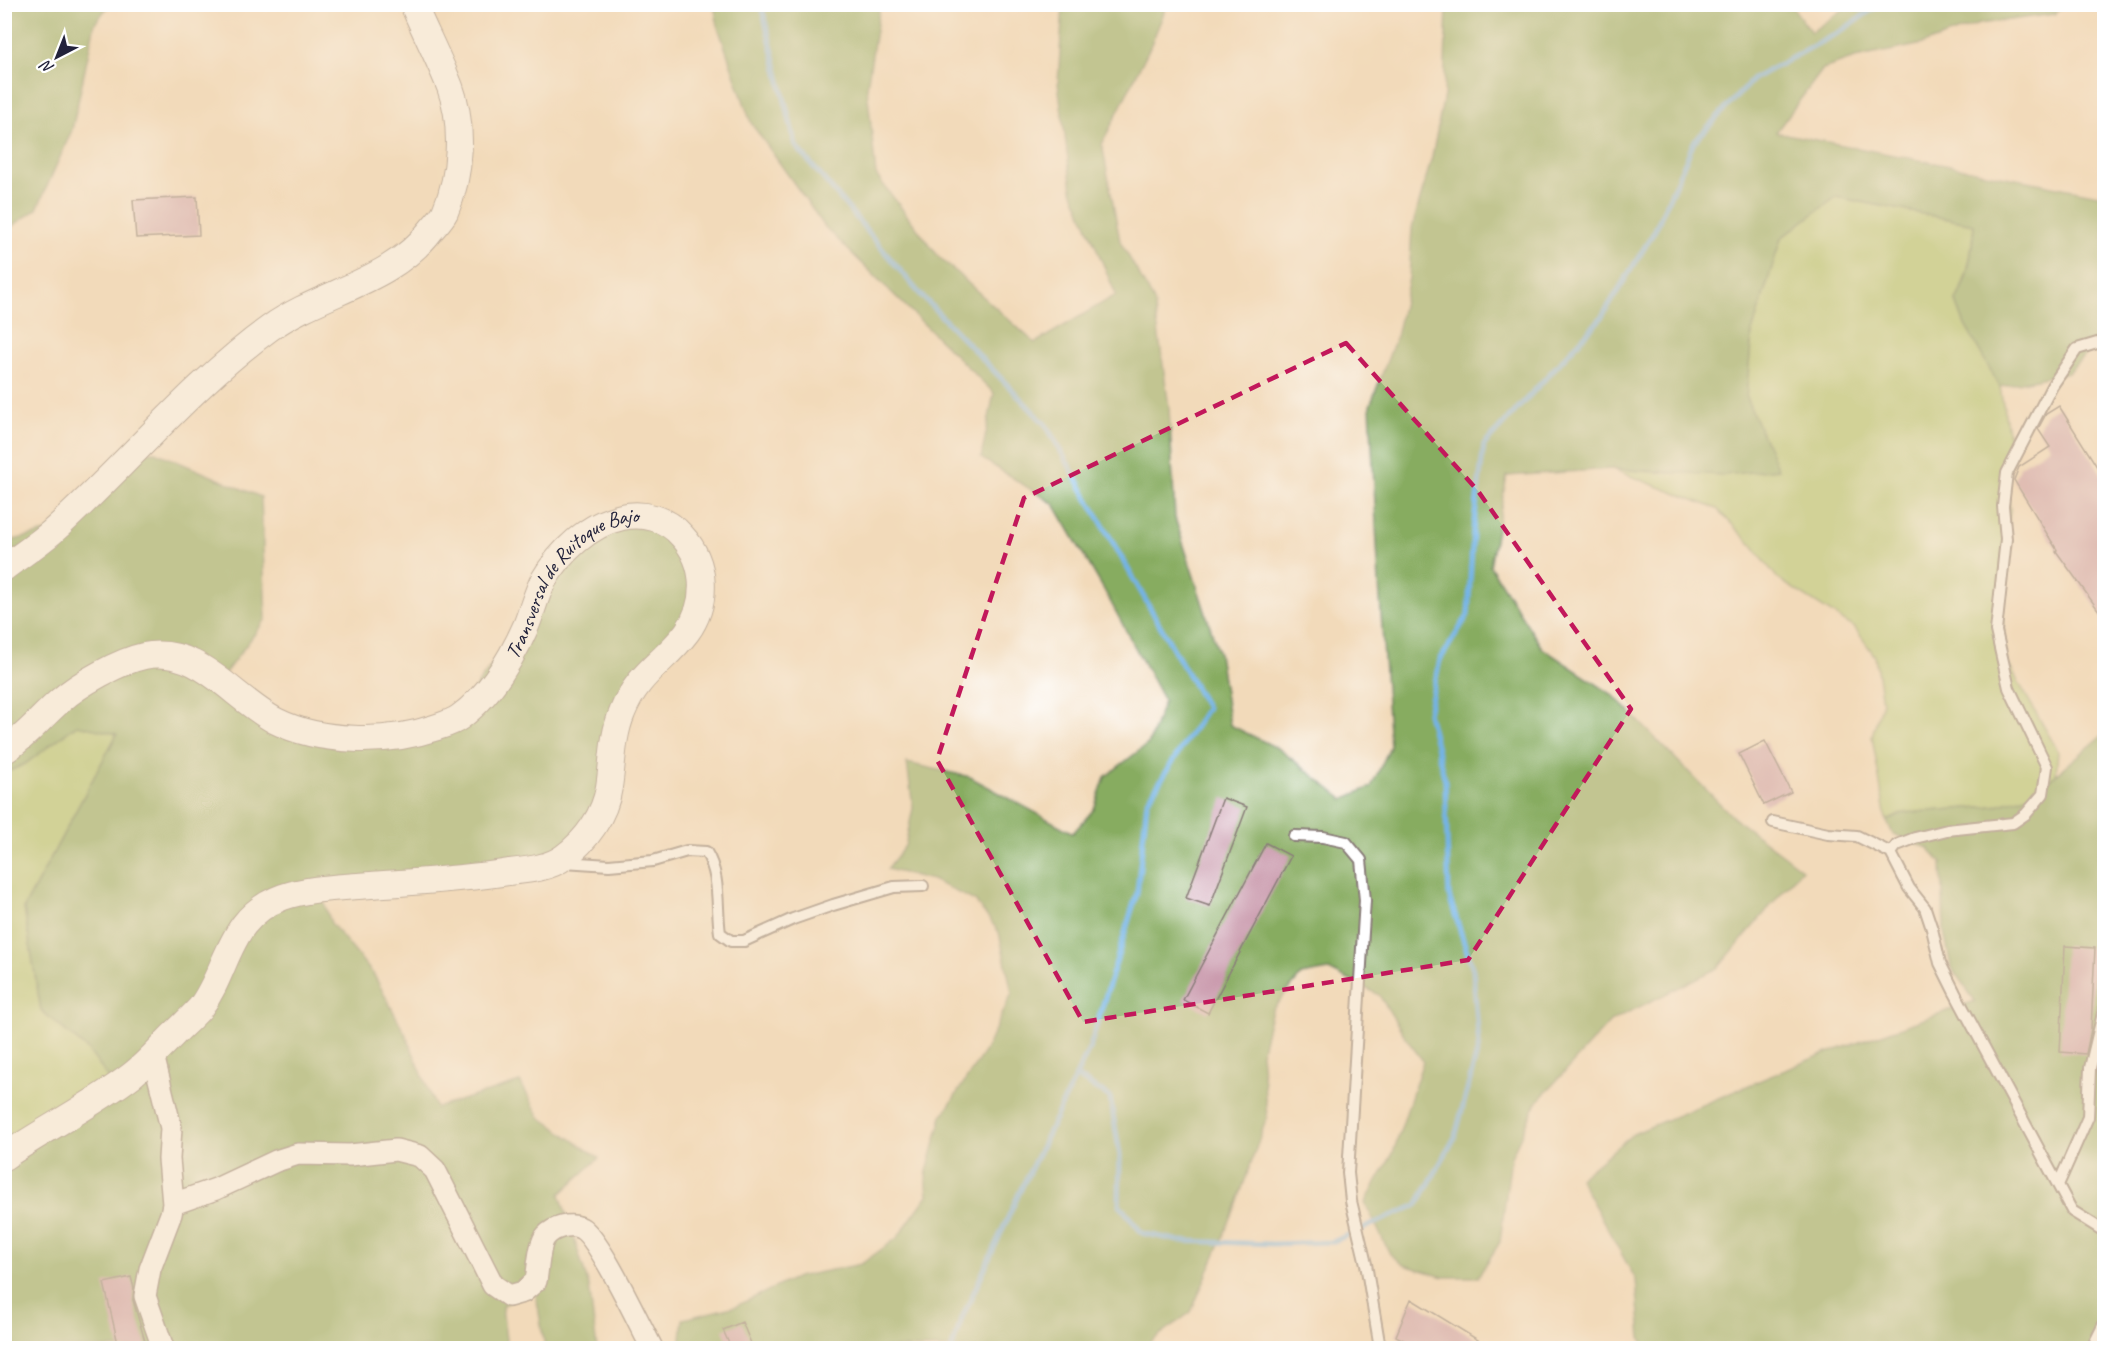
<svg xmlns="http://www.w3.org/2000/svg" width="2109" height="1353" font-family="Caveat,sans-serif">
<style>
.green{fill:#aac76e;stroke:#667454;stroke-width:1.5}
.forest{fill:#87ac61;stroke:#54674e;stroke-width:1.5}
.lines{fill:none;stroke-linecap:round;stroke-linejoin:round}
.stream{stroke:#73b4e7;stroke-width:5}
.building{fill:#c999ac}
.service-casing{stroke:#8a7e7a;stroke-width:14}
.minor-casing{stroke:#8a7e7a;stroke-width:24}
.tertiary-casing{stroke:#8a7e7a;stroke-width:28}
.service{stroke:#fff;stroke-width:10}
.minor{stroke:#fff;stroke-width:21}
.tertiary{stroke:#fff;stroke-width:26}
.marked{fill:none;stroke:#c2185b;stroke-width:4.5;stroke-dasharray:12 8;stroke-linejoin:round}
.labels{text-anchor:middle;stroke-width:4.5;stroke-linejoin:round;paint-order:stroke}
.street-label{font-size:21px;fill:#22223b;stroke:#fff}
</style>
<rect width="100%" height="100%" fill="#fff"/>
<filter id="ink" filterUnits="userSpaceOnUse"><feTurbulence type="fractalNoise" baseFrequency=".0167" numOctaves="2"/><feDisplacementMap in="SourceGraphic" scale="12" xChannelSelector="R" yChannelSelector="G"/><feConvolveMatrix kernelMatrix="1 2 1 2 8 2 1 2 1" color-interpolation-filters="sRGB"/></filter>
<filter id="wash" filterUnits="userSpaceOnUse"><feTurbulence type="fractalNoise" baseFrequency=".008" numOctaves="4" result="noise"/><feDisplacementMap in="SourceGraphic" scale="24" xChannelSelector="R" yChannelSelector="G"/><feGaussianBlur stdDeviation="1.35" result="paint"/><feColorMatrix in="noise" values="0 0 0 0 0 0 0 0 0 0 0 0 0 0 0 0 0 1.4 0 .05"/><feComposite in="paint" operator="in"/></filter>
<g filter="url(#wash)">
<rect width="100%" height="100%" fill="#f2daba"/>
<path class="green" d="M1836 197 1974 224C1972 252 1968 276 1956 301L1965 325 2000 387 2010 442 2003 473 2010 508 2000 600 2007 662 2058 751 2056 776 2033 794 1994 806 1904 813 1886 820 1872 736 1882 702 1875 656 1855 628 1778 579 1752 545 1717 509 1612 469 1670 473 1777 469 1746 398 1752 332 1781 238Z
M77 724 117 734 24 908 41 1010 88 1050 113 1084 5 1153V773L25 764Z"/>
<path class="forest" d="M5 4 109 5 95 23 72 130 37 209 5 231Z
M714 5H880L867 87 876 175 939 257 1035 343 1116 295 1072 190 1058 83 1063 5H1167L1150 47 1102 144 1120 241 1154 301 1169 407 1175 518 1219 654 1230 725 1279 749 1343 799 1371 787 1390 747 1379 583 1370 406 1396 337 1409 278 1412 228 1432 157 1444 95 1447 5H1791L1811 32 1850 5H2065L2054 14 1979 24 1923 44 1855 58 1823 69 1776 132 2104 196V336L2068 372 2000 387 1965 325 1956 301C1969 276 1972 252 1974 224L1836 197 1781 238 1752 332 1746 398 1778 469 1724 475 1612 469 1507 476 1490 566 1542 648 1613 695 1733 817 1802 869 1718 968 1611 1021 1537 1102 1511 1157 1500 1242 1478 1277H1443L1404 1265 1390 1254 1365 1203 1393 1153 1423 1061 1408 1041 1379 995 1329 970 1301 975 1272 1010 1261 1053 1267 1117 1236 1206 1191 1312 1142 1348H680L683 1319 736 1306 797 1277 861 1264 897 1238 928 1195 926 1175 942 1116 986 1049 1012 993 999 932 975 901 932 880 887 869 905 846 913 808 907 763 970 777 1073 833 1094 809 1105 777 1149 743 1164 701 1103 588 1054 504 981 458 994 393 825 227 751 123 718 27Z
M155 452 261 497 266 619 219 681 312 734 452 719 595 524 675 530 696 603 646 668 605 789 554 860 319 888 331 923 374 975 406 1035 436 1108 520 1082 540 1117 599 1158 560 1194 589 1286 597 1348H545L535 1289 502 1306 507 1348H5L4 1153 113 1084 88 1050 41 1010 24 908 117 734 77 725 25 764 5 773V542L46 532 129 453Z
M2104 734V1348H2021L2012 1343 1978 1348H1646L1641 1338 1636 1280 1579 1178 1633 1134 1811 1059 1975 1001 1951 967 1944 932 1942 863 1928 848 1893 834 1886 820 1904 813 1994 806 2033 794Z"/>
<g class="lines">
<path class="stream" d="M761 4 796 146 920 294 1046 425 1207 708 1147 802 1137 893 1090 1047 1021 1189 962 1318 952 1348
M1076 1076 1110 1097 1120 1155 1119 1204 1142 1233 1180 1241 1273 1244 1332 1242 1417 1205 1455 1137 1479 1045 1473 970 1449 896 1445 781 1428 713 1440 660 1468 615 1473 530 1484 445 1601 318 1654 232 1694 142 1753 79 1841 31 1880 4"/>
</g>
<g id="blocks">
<path class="building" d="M197 197 199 235 136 238 133 200Z
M2059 406 2104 478V618L2056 551 2057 550 2014 480 2019 467 2050 447 2038 429 2046 414Z
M1765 741 1791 792 1764 805 1739 754Z
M1223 798 1247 807 1210 906 1186 898Z
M1266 843 1291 856 1208 1013 1183 1000Z
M2065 946 2095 948 2091 1030 2086 1054 2060 1052Z
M131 1277 134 1288 133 1300 147 1348H119L104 1283Z
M1411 1299 1491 1348H1418L1396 1336Z
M742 1322 753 1348H731L723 1330Z"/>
</g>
</g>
<g filter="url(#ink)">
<use href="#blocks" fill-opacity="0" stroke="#8a7e7a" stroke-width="1.5"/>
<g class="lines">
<g class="service-casing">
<path id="service" d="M2104 341 2077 349 2052 386 2007 473 2003 506 2006 539 1996 631 2009 688 2047 767 2043 794 2026 814 2013 823 1947 830 1915 838 1897 845 1891 853 1909 888 1925 908 1932 929 1940 963 1955 993 2072 1211 2104 1231
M1773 822 1828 834 1857 836 1891 853
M1294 836 1323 837 1346 842 1361 860 1365 900 1348 1173 1351 1201 1366 1264 1380 1348
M564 862 609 865 653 861 687 851 706 852C721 876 716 906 720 933L731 941H744L793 919 833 905 894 887 923 886
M2058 1185 2088 1117 2090 1068 2104 1009
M2092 1348 2104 1324"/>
</g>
<g class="minor-casing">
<path id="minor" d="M153 1055 171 1128 169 1159 173 1204 216 1189 276 1161 298 1154 350 1155 396 1150 420 1156 435 1170 493 1285 509 1296 523 1292 536 1281C538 1270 539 1243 546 1236 554 1227 570 1223 581 1228 599 1237 640 1326 652 1348
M163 1348 145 1296 150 1269 171 1214 173 1204"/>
</g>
<g class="tertiary-casing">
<g id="tertiary">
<path d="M4 568C20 556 37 545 52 532 126 466 190 386 270 328 322 291 391 283 431 230 436 224 442 218 445 212 461 175 464 125 450 87 439 59 425 32 413 4"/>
<path id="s1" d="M4 751C26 737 41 717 61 700 79 684 120 661 144 656 199 645 232 698 276 721 320 743 387 744 434 728 443 725 452 723 460 717 490 695 511 660 526 626 532 611 536 595 543 581 560 552 589 524 622 517 644 512 668 519 682 536 707 563 708 603 687 632 664 663 638 672 622 713 612 737 613 762 609 787 605 815 586 841 564 857 550 868 527 870 509 872 459 880 408 882 358 886 333 888 306 889 283 897 227 917 230 968 200 1008 192 1017 182 1026 173 1035 160 1048 147 1063 132 1075 93 1105 46 1128 4 1157"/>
</g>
</g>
<use href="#service" class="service"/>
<use href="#minor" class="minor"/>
<use href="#tertiary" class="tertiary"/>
</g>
</g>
<path d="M0 0H2109V1353H0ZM1346 343 1478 491 1631 709 1468 960 1083 1022 937 760 1024 498Z" fill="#f2daba" fill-opacity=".55" fill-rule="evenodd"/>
<path class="marked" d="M1346 343 1478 491 1631 709 1468 960 1083 1022 937 760 1024 498Z"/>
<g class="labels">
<g class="street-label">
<text dy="7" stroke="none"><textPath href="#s1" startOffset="694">Transversal de Ruitoque Bajo</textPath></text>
</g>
</g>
<rect width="2109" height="1353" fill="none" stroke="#fff" stroke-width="24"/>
<g transform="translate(57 57) rotate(222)" stroke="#ffffff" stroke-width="4.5" paint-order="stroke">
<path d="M0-4.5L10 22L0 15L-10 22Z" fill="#22223b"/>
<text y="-9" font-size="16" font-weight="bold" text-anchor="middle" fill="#22223b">N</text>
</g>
</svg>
